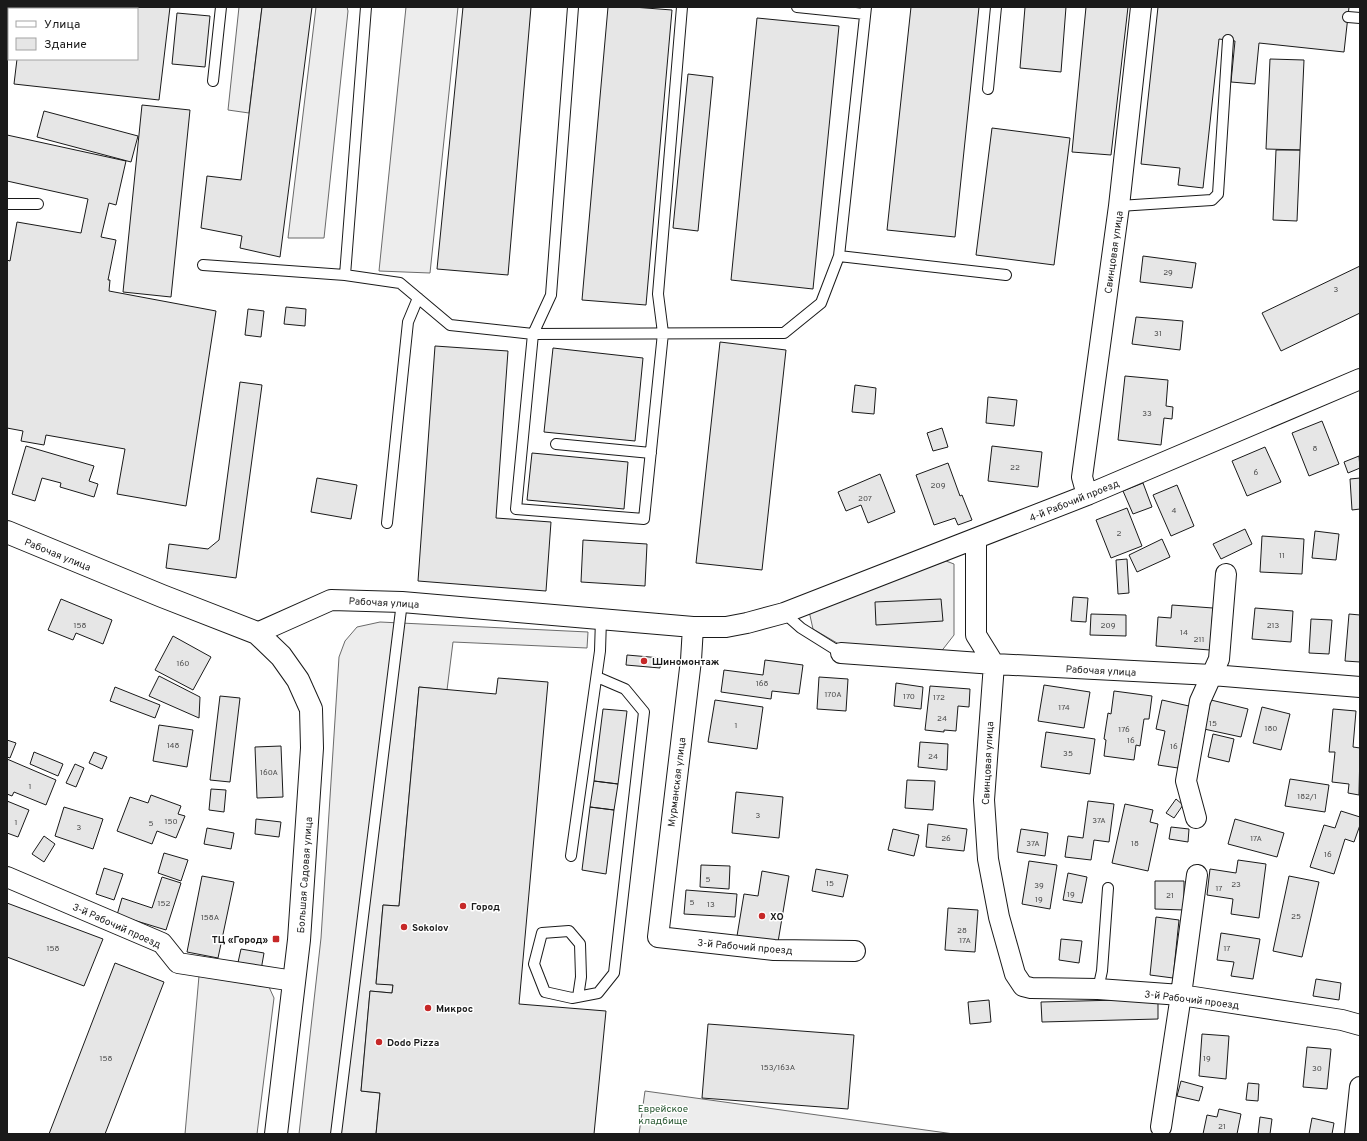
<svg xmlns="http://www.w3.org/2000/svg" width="1367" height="1141" font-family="Overpass,sans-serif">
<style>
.built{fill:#ededed;stroke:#6a6a6a}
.building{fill:#e6e6e6;stroke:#1a1a1a}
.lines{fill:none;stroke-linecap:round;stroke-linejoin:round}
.service-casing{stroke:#1a1a1a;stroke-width:12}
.minor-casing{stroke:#1a1a1a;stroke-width:22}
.primary-casing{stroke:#1a1a1a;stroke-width:24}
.service{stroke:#fff;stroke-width:10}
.minor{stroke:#fff;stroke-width:20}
.primary{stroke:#fff;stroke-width:22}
.poi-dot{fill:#c62828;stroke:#fff;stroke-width:1.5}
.labels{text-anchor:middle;stroke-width:3;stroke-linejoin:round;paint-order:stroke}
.number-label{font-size:8px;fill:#4d4d4d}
.street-label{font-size:10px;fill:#1a1a1a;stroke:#fff}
.poi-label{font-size:10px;font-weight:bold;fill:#1a1a1a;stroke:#fff;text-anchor:start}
.park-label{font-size:10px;fill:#2b5a34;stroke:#fff}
</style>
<rect width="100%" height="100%" fill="#fff"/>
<path class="built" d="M239 7H262L249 113 228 110Z
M316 7H347L348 11 324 238H288Z
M406 7H458L430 273 379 271Z
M946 561 954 564V635L940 653 844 647 813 629 809 611Z
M380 622 588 632 587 648 453 642 447 690 419 687 399 906 383 905 376 983 393 985 392 993 370 991 361 1091 380 1093 376 1134H299L321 938 339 657 345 641 357 627Z
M199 976 269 987 274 998 257 1134H185Z
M645 1091 954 1134H639Z"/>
<path class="building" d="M22 7H170L159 100 14 84 17 59H137V9H22Z
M262 7H312L280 257 240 248 242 236 201 228 207 176 241 180Z
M463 7H531L508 275 437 269Z
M608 7H633L672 10 646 305 582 300Z
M911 7H979L955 237 887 230Z
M1025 7H1066L1061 72 1020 68Z
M1086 7H1128L1111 155 1072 152Z
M1158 7H1349L1344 52 1259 43 1255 84 1231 82 1235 41 1219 39 1203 188 1178 185 1180 168 1141 164Z
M177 13 210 16 205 67 172 64Z
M757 18 839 26 813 289 731 280Z
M1270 59 1304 60 1300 150 1266 149Z
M688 74 713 77 698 231 673 228Z
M142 105 190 110 171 297 123 292Z
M44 111 138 136 131 162 37 137Z
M992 128 1070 138 1054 265 976 255Z
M7 135 126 161 116 205 109 203 101 237 116 240 108 280H110L109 291 216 311 186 506 117 494 125 449 46 435 44 445 21 441 23 431 7 428V260L10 261 17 222 81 233 88 199 7 181Z
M1276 150H1300L1297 221 1273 220Z
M1143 256 1196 263 1192 288 1140 282Z
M1360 266V313L1281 351 1262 313Z
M286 307 306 309 305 326 284 324Z
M248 309 264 311 261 337 245 335Z
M1136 317 1183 321 1180 350 1132 344Z
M720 342 786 350 762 570 696 563Z
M435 346 508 351 496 518 551 522 546 591 418 581Z
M553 348 643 358 635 441 544 432Z
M1125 376 1168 380 1166 406 1173 407 1172 419 1164 418 1161 445 1118 440Z
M240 382 262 385 236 578 166 568 169 544 208 549 219 540Z
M855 385 876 388 874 414 852 412Z
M988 397 1017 400 1014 426 986 423Z
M1322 421 1339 464 1309 476 1292 433Z
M942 428 948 447 933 451 927 433Z
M26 446 94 466 89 481 98 484 94 497 60 487 61 483 42 478 35 501 12 494Z
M992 446 1042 452 1038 487 988 481Z
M1265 447 1281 482 1247 496 1232 461Z
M532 453 628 462 624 509 527 500Z
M1359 456 1360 468 1348 473 1344 462Z
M948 463 960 496 962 495 972 520 958 525 955 518 934 525 916 475Z
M880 474 895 512 868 523 861 505 846 511 838 492Z
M317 478 357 485 351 519 311 512Z
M1360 478V509L1352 510 1350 479Z
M1143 483 1152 507 1133 514 1123 491Z
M1177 485 1194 526 1171 536 1153 495Z
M1127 508 1142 546 1111 558 1096 520Z
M1245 529 1252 544 1221 559 1213 544Z
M1315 531 1339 534 1336 560 1312 558Z
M1262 536 1304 539 1302 574 1260 572Z
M1162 539 1170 557 1137 572 1129 555Z
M583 540 647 544 645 586 581 582Z
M1127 559 1129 593 1118 594 1116 560Z
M1073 597 1088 598 1086 622 1071 621Z
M61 599 112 620 103 644 76 633 73 640 48 630Z
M941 599 943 621 876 625 875 602Z
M1172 605 1213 608 1210 650 1156 646 1158 617 1171 618Z
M1255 608 1293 611 1291 642 1252 639Z
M1091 614 1126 615V636L1090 635Z
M1349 614 1360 615V662L1345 661Z
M1311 619 1332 620 1329 654 1309 653Z
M173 636 211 657 193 690 155 670Z
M627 655 661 658 660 668 626 665Z
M765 660 803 665 799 694 772 691 771 699 721 692 724 670 763 675Z
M159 676 200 697 199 718 149 696Z
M819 677 848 679 846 711 817 709Z
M498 678 548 682 519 1004 606 1011 594 1134H376L380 1093 361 1091 370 991 392 993 393 985 376 984 383 905 399 906 419 687 496 694Z
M896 683 923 687 921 709 894 706Z
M1044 685 1090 692 1084 728 1038 721Z
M930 686 970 689 969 707 958 706 956 731 944 730V732L925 730Z
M115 687 160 705 155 718 110 701Z
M1114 691 1152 696 1149 719H1144L1140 746 1136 745 1134 760 1104 756 1106 740 1104 739 1108 713 1111 714Z
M220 696 240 698 230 782 210 780Z
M715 700 763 707 757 749 708 742Z
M1162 700 1189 706 1178 768 1158 765 1165 731 1156 729Z
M1211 700 1248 709 1241 737 1204 729Z
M1262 707 1290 714 1281 750 1253 743Z
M603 709 627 711 618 784 594 781Z
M1333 709 1356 711 1353 747 1360 748 1359 795 1348 793 1349 784 1332 782 1335 752H1329Z
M159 725 193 730 187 767 153 761Z
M1046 732 1095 739 1090 774 1041 767Z
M1213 734 1234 739 1229 762 1208 757Z
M7 740 16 743 10 758 7 757Z
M920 742 948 744 947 770 918 767Z
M281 746 283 797 257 798 255 747Z
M34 752 63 764 58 776 30 764Z
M94 752 107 757 102 769 89 763Z
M7 759 56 780 46 805 14 792 12 796 7 794Z
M75 764 84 768 76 787 66 783Z
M1290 779 1329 785 1325 812 1285 806Z
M907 780 935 781 933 810 905 808Z
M594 781 618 784 614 810 590 807Z
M211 789 226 790 224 812 209 810Z
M736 792 783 797 779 838 732 833Z
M151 795 181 806 178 814 185 816 176 838 157 831 152 844 117 831 130 797 148 803Z
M1176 799 1183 805 1174 818 1166 813Z
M7 801 29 810 18 837 7 833Z
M1088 801 1114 804 1109 842 1094 840 1091 860 1065 857 1068 836 1083 838Z
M1125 804 1153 810 1150 822 1158 824 1148 871 1112 863Z
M64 807 103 819 93 849 55 836Z
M590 807 614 810 606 874 582 870Z
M1341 811 1360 817V825L1354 842 1345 839 1334 874 1310 867 1324 825 1335 828Z
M256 819 281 822 279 837 255 834Z
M1235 819 1284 833 1277 857 1228 844Z
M928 824 967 829 964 851 926 847Z
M1171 827 1189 829 1188 842 1169 839Z
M207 828 234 833 231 849 204 844Z
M893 829 919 835 914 856 888 850Z
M1021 829 1048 833 1045 856 1017 852Z
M44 836 55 844 44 862 32 854Z
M164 853 188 860 181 881 158 873Z
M1238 860 1266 864 1259 918 1231 914 1233 899 1207 895 1210 869 1236 873Z
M1029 861 1057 865 1050 909 1022 904Z
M701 865 730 866 729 889 700 887Z
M104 868 123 874 114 900 96 894Z
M816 869 848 875 843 897 812 891Z
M762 871 789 876 778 942 737 936 744 894 758 896Z
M1068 873 1087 877 1082 903 1063 900Z
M202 876 234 882 218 958 187 952Z
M1289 876 1319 882 1302 957 1273 951Z
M162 877 181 883 166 930 117 915 122 898 152 908Z
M1155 881H1184V910L1155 909Z
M686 890 737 894 735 917 684 914Z
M7 903 103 939 84 986 7 957Z
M948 908 978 910 975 952 945 950Z
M1156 917 1179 920 1173 978 1150 975Z
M1221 933 1260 939 1253 979 1231 976 1234 962 1217 960Z
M1061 939 1082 941 1079 963 1059 960Z
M241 949 264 953 261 970 237 967Z
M115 963 164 982 105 1134H49Z
M1316 979 1341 983 1339 1000 1313 996Z
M1158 999V1019L1042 1022 1041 1002Z
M989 1000 991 1022 970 1024 968 1002Z
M708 1024 854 1035 848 1109 702 1098Z
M1202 1034 1229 1036 1226 1079 1199 1076Z
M1307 1047 1331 1049 1327 1089 1303 1087Z
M1181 1081 1203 1087 1199 1101 1177 1096Z
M1248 1083 1259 1084 1258 1101 1246 1100Z
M1219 1109 1241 1114 1237 1134H1203L1207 1115 1217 1117Z
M1260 1117 1272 1119 1270 1134H1258Z
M1312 1118 1334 1123 1332 1134H1309Z"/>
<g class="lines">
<g class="service-casing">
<path id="service" d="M573 7 551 295 533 334 516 509 644 519 663 333 658 294 682 7
M797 7 865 14
M1348 17 1360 18
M213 81 221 7
M988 89 996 7
M7 204H38
M1119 206 1212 200 1218 194 1228 40
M839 256 1006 275
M203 265 345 275 400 283 450 325 533 334 784 333 821 303 839 256 866 7
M345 275 366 7
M556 444 651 453
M387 523 408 322 418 298
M784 613 801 628 841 653
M571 856 600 651 601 619
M1098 989 1102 971 1108 888
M578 997 581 977 580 944 569 931 542 933 534 964 545 992 572 998 598 993 614 973 644 712 625 689 597 677
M336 1134 402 602"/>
</g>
<g class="minor-casing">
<path id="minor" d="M1087 495 1082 477 1119 206 1141 7
M976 539V635L994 664 984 800 988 859 999 917 1015 974 1023 986 1031 988 1098 989 1181 995 1342 1020 1360 1025
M693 627 691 660 658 937 774 950 855 951
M257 633 331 600 402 602 693 627H726L747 623 784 613 1087 495 1360 379
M841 653 994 664 1212 675 1360 687
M1196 818 1186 781 1200 701 1219 659 1226 574
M7 877 162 943 178 963 294 981
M1161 1127 1181 995 1197 875
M1355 1134 1360 1087"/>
</g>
<g class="primary-casing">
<path id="primary" d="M7 532 162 596 257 633 281 656 298 680 311 709 312 748 299 940 276 1134"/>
</g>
<use href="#service" class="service"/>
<use href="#minor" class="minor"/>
<use href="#primary" class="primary"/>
</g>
<g class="poi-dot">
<circle cx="644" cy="661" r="4"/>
<circle cx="463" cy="906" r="4"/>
<circle cx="762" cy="916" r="4"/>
<circle cx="404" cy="927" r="4"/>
<rect x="272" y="935" width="8" height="8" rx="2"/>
<circle cx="428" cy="1008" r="4"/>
<circle cx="379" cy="1042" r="4"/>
</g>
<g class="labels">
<g class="number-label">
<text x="1168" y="275">29</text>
<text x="1336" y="292">3</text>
<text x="1158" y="336">31</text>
<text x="1147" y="416">33</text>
<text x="1315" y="451">8</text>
<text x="1015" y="470">22</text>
<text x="1256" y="475">6</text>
<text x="938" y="488">209</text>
<text x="865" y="501">207</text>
<text x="1174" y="513">4</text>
<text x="1119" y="536">2</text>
<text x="1282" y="558">11</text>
<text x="80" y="628">158</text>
<text x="1108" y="628">209</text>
<text x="1273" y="628">213</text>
<text x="1184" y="635">14</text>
<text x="1199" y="642">211</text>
<text x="183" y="666">160</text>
<text x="762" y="686">168</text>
<text x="833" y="697">170А</text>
<text x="909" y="699">170</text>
<text x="939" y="700">172</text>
<text x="1064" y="710">174</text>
<text x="942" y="721">24</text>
<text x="1213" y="726">15</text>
<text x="736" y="728">1</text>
<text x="1271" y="731">180</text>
<text x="1124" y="732">176</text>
<text x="1131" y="743">16</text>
<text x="173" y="748">148</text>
<text x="1174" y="749">16</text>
<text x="1068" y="756">35</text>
<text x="933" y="759">24</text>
<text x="269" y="775">160А</text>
<text x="30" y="789">1</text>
<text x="1307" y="799">182/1</text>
<text x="758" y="818">3</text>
<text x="1099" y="823">37А</text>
<text x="171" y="824">150</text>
<text x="16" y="825">1</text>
<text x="151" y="826">5</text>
<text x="79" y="830">3</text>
<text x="946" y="841">26</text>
<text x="1256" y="841">17А</text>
<text x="1033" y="846">37А</text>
<text x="1135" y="846">18</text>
<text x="1328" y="857">16</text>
<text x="708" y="882">5</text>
<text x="830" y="886">15</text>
<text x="1236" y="887">23</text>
<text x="1039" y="888">39</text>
<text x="1219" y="891">17</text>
<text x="1071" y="897">19</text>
<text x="1170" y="898">21</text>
<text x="1039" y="902">19</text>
<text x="692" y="905">5</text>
<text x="164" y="906">152</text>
<text x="711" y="907">13</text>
<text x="1296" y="919">25</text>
<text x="210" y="920">158А</text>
<text x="962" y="933">28</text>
<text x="965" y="943">17А</text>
<text x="53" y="951">158</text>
<text x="1227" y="951">17</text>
<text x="106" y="1061">158</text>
<text x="1207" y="1061">19</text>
<text x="778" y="1070">153/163А</text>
<text x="1317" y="1071">30</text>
<text x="1222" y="1129">21</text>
</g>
<g class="street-label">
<text transform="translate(1113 252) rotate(-82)" y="4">Свинцовая улица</text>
<text transform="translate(1074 500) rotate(-22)" y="4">4-й Рабочий проезд</text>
<text transform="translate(58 554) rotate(22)" y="4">Рабочая улица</text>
<text transform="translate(384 602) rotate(3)" y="4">Рабочая улица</text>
<text transform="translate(1101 670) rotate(3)" y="4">Рабочая улица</text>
<text transform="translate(987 763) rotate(-87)" y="4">Свинцовая улица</text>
<text transform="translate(676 782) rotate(-83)" y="4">Мурманская улица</text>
<text transform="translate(304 875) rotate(-86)" y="4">Большая Садовая улица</text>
<text transform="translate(117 925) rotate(24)" y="4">3-й Рабочий проезд</text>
<text transform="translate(745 946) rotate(5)" y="4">3-й Рабочий проезд</text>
<text transform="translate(1192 999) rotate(7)" y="4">3-й Рабочий проезд</text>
</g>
<g class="poi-label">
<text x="652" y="665">Шиномонтаж</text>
<text x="471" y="910">Город</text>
<text x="770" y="920">ХО</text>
<text x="412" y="931">Sokolov</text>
<text x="268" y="943" text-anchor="end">ТЦ «Город»</text>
<text x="436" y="1012">Микрос</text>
<text x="387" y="1046">Dodo Pizza</text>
</g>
<g class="park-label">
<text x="663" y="1112">Еврейское<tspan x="663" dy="12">кладбище</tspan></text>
</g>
</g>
<rect width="1367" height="1141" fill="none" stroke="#1a1a1a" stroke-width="16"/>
<rect x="8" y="8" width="130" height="52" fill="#ffffff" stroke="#a3a3a3"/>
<rect x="16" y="21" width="20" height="6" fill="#ffffff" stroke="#a3a3a3"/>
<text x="44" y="28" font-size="12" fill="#1a1a1a">Улица</text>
<rect x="16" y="38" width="20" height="12" fill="#e6e6e6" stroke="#a3a3a3"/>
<text x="44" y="48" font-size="12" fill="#1a1a1a">Здание</text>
</svg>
